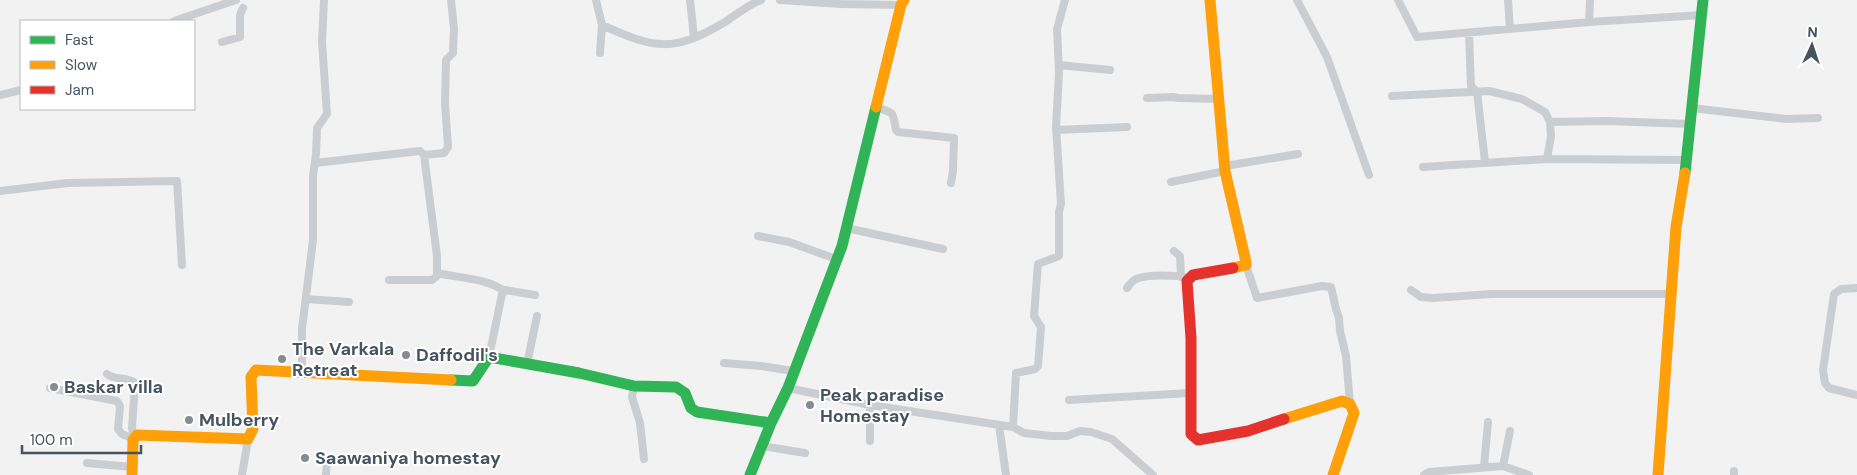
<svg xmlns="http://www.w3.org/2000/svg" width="1857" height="475" font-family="'DM Sans',sans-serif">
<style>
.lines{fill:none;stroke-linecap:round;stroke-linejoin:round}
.street{stroke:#cbced1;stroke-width:8}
.fast{stroke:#30b455;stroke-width:11}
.slow{stroke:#ff9f0a;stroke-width:11}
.jam{stroke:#e5322d;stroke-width:11}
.poi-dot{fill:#838b93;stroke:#fff;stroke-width:2}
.labels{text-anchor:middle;stroke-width:4;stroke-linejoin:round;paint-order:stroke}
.poi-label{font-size:18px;font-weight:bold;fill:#475460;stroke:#fff;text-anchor:start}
</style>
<rect width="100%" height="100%" fill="#f2f2f2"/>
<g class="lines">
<path class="street" d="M596 0 602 25C655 49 673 53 725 22 737 14 748 5 761 0
M690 0 694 37
M780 0 841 4 901 5
M1297 0 1327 57 1369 175
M1398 0 1417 37 1589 22 1702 15
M1508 0 1510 29
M174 21 236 0
M1589 22 1590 0
M1469 33 1471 86 1477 92 1485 162
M222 42 240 37V15L243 8
M600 53 602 25
M1059 65 1110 70
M0 95 21 90
M1392 96 1489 91 1522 99 1545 112 1550 122
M1147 98 1173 97 1178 98 1220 99
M876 107C895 114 892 110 896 130L898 132 954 138 953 171 951 183
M1692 108 1786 119 1818 118
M1056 130 1127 127
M424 155 444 153 448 147 445 103 446 60 453 53 454 29 451 0
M1547 159 1687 160
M315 163 420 151 424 155 437 256V276L432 280H389
M1225 166 1298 154
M1423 167 1547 159 1551 136 1550 122 1607 121 1691 124
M1171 182 1225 171
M0 191 68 183 177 181 182 265
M846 228 943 249
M758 236 789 242 836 259
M1174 251 1180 256 1181 277
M1246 265 1257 298 1322 286 1331 287 1336 309 1339 318 1340 331 1346 356 1350 404
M437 273C458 278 487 278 504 291
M1127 288C1130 284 1132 281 1136 279 1148 274 1176 275 1189 278
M1857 288 1841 289 1834 294 1823 370 1825 383 1829 388 1857 395
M1411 290 1421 297 1433 298 1492 294H1670
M306 299 349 302
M489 357 502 294 505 290 535 295
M724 363 761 366 793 371
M527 364 537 316
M302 371V329L313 240V176L316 154 317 128 327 114 322 42 324 0
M107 374C115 381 127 376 135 383L132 428 134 437
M634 386 632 397 640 423 644 459
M50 388 117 401 120 406 118 429 122 434 134 439
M788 388 870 405 1013 427 1024 433 1051 436H1067L1080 431 1091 432 1112 439 1153 475
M1069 400 1190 393
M999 425 1006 475
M1013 427 1016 373 1035 369 1038 366 1041 327 1034 316 1038 264 1059 256V212L1061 204 1056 127 1059 73 1057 29 1065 0
M870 441V405
M762 446 805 453
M87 463 132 467
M1503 466 1510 431
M1484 467 1488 422
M242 475 248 439
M326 475 327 462
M1424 475 1429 472 1503 466 1529 475
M1734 475V471"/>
<path class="fast" d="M1685 173 1703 0
M451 380 473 381 489 357 579 373 634 386 676 387 685 393 691 408 697 412 771 423
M750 475 771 423 788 388 842 246 876 107"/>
<path class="slow" d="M1210 0 1225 171 1246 262V265L1233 268
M876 107 901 5 904 0
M1284 419 1342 401 1350 404 1354 413 1333 475
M132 475 133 440 137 435 248 439 253 429 251 377 256 370 451 380
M1658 475 1676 227 1685 173"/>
<path class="jam" d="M1233 268 1193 275 1187 281 1191 338V434L1198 440 1248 431 1284 419"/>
</g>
<g class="poi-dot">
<circle cx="406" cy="355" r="5"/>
<circle cx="282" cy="359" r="5"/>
<circle cx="54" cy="387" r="5"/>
<circle cx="810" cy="405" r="5"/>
<circle cx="189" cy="420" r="5"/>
<circle cx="305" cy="458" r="5"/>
</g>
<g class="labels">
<g class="poi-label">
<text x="292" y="355">The Varkala<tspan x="292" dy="21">Retreat</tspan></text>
<text x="416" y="361">Daffodil's</text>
<text x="64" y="393">Baskar villa</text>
<text x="820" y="401">Peak paradise<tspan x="820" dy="21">Homestay</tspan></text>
<text x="199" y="426">Mulberry</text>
<text x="315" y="464">Saawaniya homestay</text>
</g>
</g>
<rect x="20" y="20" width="175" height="90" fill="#ffffff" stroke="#b5bbbf"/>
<rect x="30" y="36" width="25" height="8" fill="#30b455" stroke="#b5bbbf"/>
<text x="65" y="45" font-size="15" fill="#475460">Fast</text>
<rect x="30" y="61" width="25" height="8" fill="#ff9f0a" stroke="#b5bbbf"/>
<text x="65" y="70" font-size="15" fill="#475460">Slow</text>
<rect x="30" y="86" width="25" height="8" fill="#e5322d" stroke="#b5bbbf"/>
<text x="65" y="95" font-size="15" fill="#475460">Jam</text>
<g transform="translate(1812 45) rotate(3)" stroke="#ffffff" stroke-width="4" paint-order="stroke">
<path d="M0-4L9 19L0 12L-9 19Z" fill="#475460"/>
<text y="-8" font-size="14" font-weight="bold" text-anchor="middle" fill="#475460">N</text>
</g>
<path d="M22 445v8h119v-8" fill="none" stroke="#475460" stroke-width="2.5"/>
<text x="30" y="445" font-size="15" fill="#475460" stroke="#ffffff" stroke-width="4" paint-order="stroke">100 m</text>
</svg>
